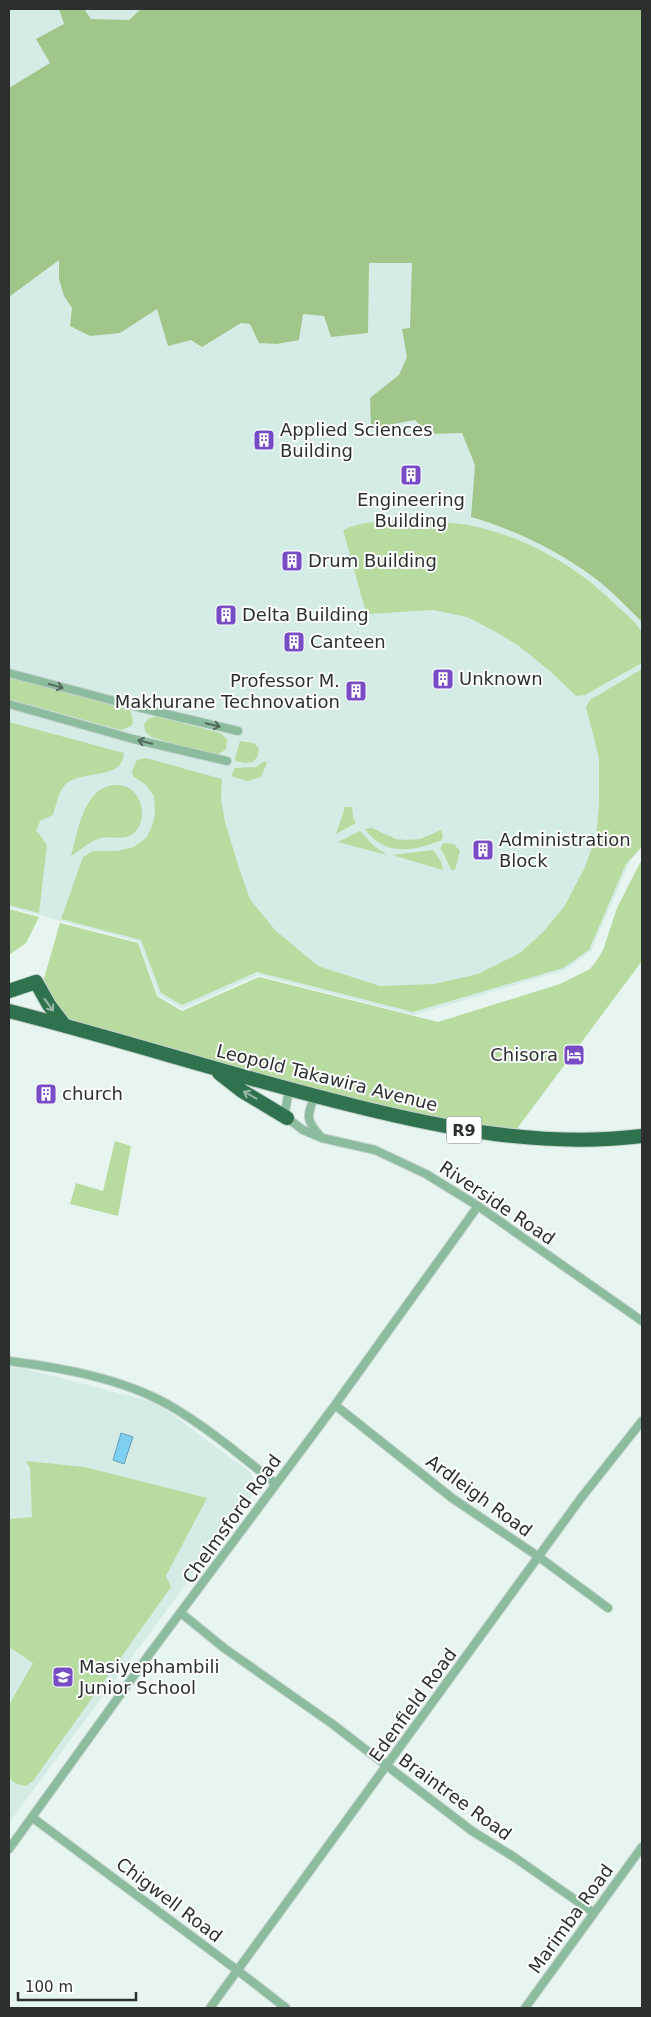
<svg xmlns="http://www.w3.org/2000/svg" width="651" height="2017" font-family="'DejaVu Sans',sans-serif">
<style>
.built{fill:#d5ece6}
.green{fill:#b8dca0}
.forest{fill:#a1c689}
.water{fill:#7fcff1;stroke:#669fb7}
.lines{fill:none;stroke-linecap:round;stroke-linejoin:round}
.street-casing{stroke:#c5d2ce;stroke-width:10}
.highway-casing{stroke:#c5d2ce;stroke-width:16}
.street{stroke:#8bbc9d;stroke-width:8}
.highway{stroke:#2f724d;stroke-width:14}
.oneway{stroke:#51685b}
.oneway2{stroke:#96b8a6}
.labels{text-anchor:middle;stroke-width:4;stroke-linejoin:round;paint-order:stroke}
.shield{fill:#fcfffe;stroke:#6a6e6d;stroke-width:1}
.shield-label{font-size:16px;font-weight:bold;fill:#2b302f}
.poi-label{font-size:18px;fill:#2b302f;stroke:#fcfffe;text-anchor:start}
.street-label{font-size:18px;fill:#2b302f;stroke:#fcfffe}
</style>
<rect width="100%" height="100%" fill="#e7f5f1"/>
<path class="built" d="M9 9H615L642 250V834L591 951 565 970 414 1015 258 975 182 1009 158 995 139 942 9 907Z
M9 1367 26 1369 157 1403 251 1473 255 1491 9 1823Z"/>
<path class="green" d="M398 520C427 521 457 521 485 529 533 541 581 570 616 605 624 613 637 622 642 633 645 641 642 655 642 663L585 695 576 696 551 672 519 646 498 633 467 617 433 610 369 614 365 609 343 530C360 522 380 521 398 520Z
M642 669V847L626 864 589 950 563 968 413 1012 257 972 182 1005 161 993 141 940 61 919 83 857 93 851H117L134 847 147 837 152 826 155 814 154 796 146 785 133 776 132 771 137 760 146 758 222 779 221 799 225 822 240 871 250 899 275 930 318 966 380 986 434 984 478 974 520 953 543 932 564 907 584 869 596 837 599 805V758L586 707 590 700Z
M9 676 130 709 133 722 131 726 121 730 9 699Z
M157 716 220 733 227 739 226 749 219 754 214 756 151 737 145 731 144 724 148 719Z
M9 722 124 753C123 782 79 768 64 786 58 794 56 805 53 815L40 821 36 832H38L47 845 39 913 9 905Z
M240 741 254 743 259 749 258 756 253 762 244 763 236 761 235 758Z
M265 761 267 763 261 777 247 781 231 776 235 768 256 767Z
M114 785C118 785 124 785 129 788 143 796 147 820 135 832 127 841 112 836 101 838 89 841 81 850 71 856 78 832 83 788 114 785Z
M345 807H352L353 817 356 823 336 834Z
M372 828 396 839 406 840 420 839 441 830 443 836 442 840C415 851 384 857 365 829Z
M360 831 374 846 387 855 338 842Z
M443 843 454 844 460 851 455 870H451L443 852 440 849Z
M433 850 441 861 443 870 392 855Z
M642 859V961L516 1130 454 1123 333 1095 75 1024 62 1017 42 989 44 978 60 923 138 943 157 996 182 1011 259 977 438 1022 560 984 590 969 597 960 603 950 617 908Z
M9 909 39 917 26 943 9 955Z
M115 1141 131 1146 118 1216 70 1204 76 1183 103 1191Z
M26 1461 85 1467 207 1498 166 1576 171 1587 33 1781 26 1786 16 1784 9 1778V1705L33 1663 9 1647V1519L32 1517 30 1468Z"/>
<path class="forest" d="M59 9H84L91 19 129 20 141 9H642V622C624 604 606 585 585 571 549 546 512 529 471 517L475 465 462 433 429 434 415 420 371 428 370 398 399 375 407 357 402 329 410 328 412 263H369L368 333 331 337 324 316 303 314 299 340 277 344 259 343 250 324 241 323 202 347 191 340 168 346 157 309 120 333 90 336 70 326 72 308 64 296 59 279V260L9 297V88L50 63 36 39 64 24Z"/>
<path class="water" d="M121 1433 133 1437 124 1464 113 1460Z"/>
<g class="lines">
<g class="street-casing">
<path id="street" d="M9 673 141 708 238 731
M9 704 133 739 227 761
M289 1090 285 1112 287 1118 303 1130 322 1138 375 1150 426 1174 478 1206 642 1321
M315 1096C306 1116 306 1121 321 1137
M9 1361C62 1368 120 1378 167 1404 206 1426 241 1456 275 1483
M335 1405 452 1498 539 1557 608 1608
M181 1613 224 1648 331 1723 472 1831 514 1857 594 1913
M33 1818 237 1970 286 2008
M9 1849 151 1652 335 1405 478 1206
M210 2008 581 1498 642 1421
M525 2008 642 1847"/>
</g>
<g class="highway-casing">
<path id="highway" d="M9 991 36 982 49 1005 65 1026
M9 1011C124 1040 236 1077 351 1105 447 1129 543 1148 642 1136
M219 1073 242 1091 287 1118"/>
</g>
<use href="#street" class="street"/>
<use href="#highway" class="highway"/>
</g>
<defs><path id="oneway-shaft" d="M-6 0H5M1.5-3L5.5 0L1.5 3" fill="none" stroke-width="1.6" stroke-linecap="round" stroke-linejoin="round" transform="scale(1.25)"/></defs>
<g class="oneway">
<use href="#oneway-shaft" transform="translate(56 686) rotate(15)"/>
<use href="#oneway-shaft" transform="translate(213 725) rotate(14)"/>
<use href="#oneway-shaft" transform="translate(145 742) rotate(-167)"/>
</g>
<g class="oneway2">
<use href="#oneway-shaft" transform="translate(49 1005) rotate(54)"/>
<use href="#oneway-shaft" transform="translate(250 1095) rotate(-151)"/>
</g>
<defs>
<g id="building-square" transform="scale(1.125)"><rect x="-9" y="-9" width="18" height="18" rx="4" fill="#784cc5" stroke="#fcfffe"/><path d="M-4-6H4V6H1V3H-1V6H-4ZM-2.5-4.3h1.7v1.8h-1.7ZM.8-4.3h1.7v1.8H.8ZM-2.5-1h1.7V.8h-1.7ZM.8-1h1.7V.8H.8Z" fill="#fff"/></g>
<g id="hotel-square" transform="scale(1.125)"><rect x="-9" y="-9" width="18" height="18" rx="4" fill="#784cc5" stroke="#fcfffe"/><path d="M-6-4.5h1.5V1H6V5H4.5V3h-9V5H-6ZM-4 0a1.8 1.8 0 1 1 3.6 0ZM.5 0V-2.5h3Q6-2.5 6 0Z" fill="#fff"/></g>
<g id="school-square" transform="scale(1.125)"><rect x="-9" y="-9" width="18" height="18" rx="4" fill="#784cc5" stroke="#fcfffe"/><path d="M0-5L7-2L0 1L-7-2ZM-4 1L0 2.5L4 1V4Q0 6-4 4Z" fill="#fff"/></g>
</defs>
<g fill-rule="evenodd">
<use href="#building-square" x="264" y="440"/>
<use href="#building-square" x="411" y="475"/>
<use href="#building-square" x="292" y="561"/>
<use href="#building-square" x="226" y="615"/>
<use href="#building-square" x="294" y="642"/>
<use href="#building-square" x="443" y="679"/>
<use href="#building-square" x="356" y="691"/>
<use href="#building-square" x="483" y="850"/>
<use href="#hotel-square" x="574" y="1055"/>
<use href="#building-square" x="46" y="1094"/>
<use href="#school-square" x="63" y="1677"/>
</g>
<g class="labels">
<rect class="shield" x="446.5" y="1116.5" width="35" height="27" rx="4"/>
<g class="shield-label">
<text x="464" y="1136">R9</text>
</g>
<g class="poi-label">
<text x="280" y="436">Applied Sciences<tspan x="280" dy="21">Building</tspan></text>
<text x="411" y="506" text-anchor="middle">Engineering<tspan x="411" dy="21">Building</tspan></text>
<text x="308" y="567">Drum Building</text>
<text x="242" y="621">Delta Building</text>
<text x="310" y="648">Canteen</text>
<text x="459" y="685">Unknown</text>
<text x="340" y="687" text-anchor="end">Professor M.<tspan x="340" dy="21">Makhurane Technovation</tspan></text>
<text x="499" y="846">Administration<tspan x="499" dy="21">Block</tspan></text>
<text x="558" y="1061" text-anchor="end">Chisora</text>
<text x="62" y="1100">church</text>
<text x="79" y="1673">Masiyephambili<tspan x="79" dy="21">Junior School</tspan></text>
</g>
<g class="street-label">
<text transform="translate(327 1078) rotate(14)" y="6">Leopold Takawira Avenue</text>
<text transform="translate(497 1203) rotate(34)" y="6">Riverside Road</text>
<text transform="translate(479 1496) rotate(36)" y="6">Ardleigh Road</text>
<text transform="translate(232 1519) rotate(-54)" y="6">Chelmsford Road</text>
<text transform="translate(413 1705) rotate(-54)" y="6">Edenfield Road</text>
<text transform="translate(455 1797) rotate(36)" y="6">Braintree Road</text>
<text transform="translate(169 1900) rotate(37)" y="6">Chigwell Road</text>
<text transform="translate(571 1919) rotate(-54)" y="6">Marimba Road</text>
</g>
</g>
<rect width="651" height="2017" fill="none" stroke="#2b302f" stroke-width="20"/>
<path d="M18 1992v8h118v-8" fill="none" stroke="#2b302f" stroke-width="2.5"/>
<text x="25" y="1992" font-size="15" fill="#2b302f" stroke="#fcfffe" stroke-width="4" paint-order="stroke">100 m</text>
</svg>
